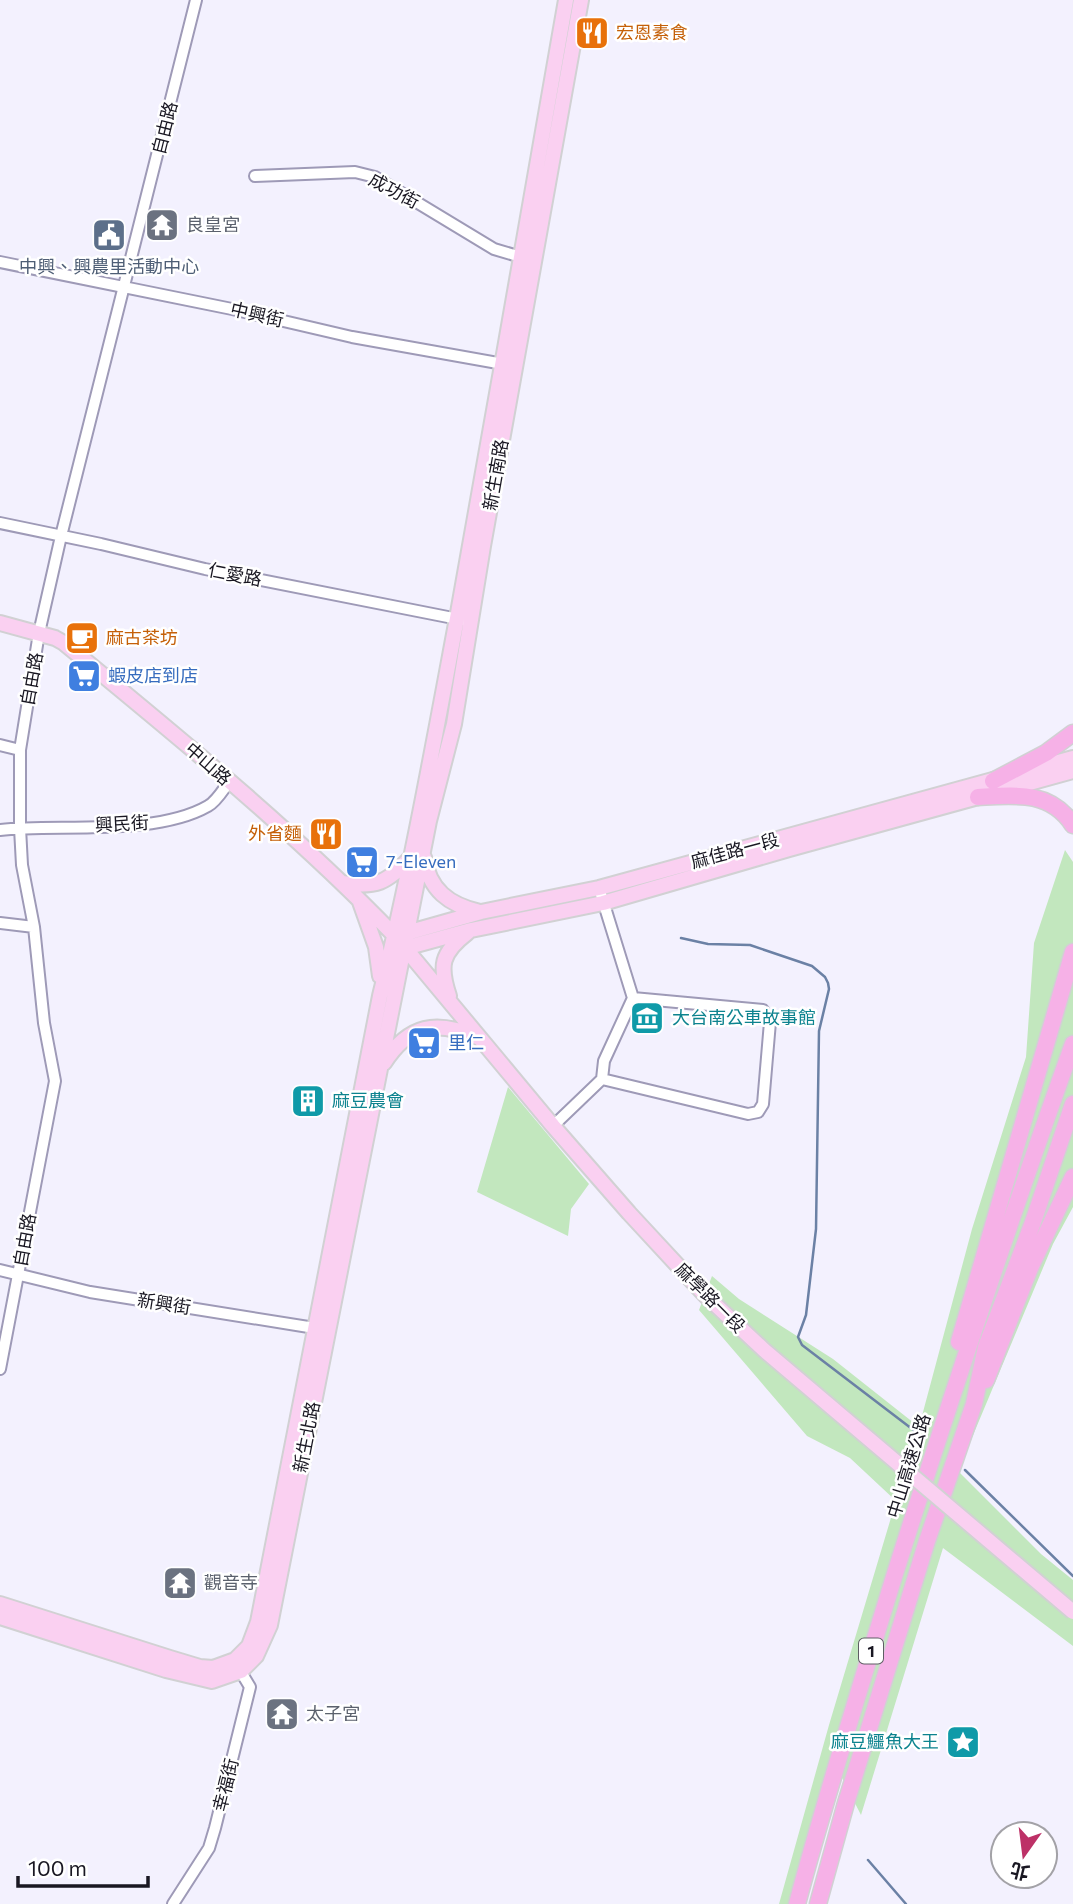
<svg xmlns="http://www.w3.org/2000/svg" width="1073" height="1904" font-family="Commissioner,'Noto Sans TC',sans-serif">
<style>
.green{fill:#c2e7be}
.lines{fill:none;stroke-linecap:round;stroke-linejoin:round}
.stream{stroke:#6b81a5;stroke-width:2.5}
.minor-casing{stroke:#9e9ab7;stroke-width:14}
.major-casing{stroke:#d1d1d3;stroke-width:18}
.highway-casing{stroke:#d1d1d3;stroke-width:19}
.minor{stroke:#fff;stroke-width:10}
.major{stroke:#fad0f1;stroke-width:14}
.highway{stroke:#f6b1e7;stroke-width:16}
.major-bridge-casing{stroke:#d1d1d3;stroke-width:18;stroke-linecap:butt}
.major-bridge{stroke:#fad0f1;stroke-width:14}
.labels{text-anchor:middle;stroke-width:5;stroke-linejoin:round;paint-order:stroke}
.shield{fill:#fff;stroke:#5e5d64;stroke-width:2}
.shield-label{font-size:16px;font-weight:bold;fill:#191722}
.food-label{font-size:18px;fill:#c56008;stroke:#fff;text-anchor:start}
.street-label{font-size:18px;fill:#191722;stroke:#fff}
.worship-label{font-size:18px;fill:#5b616d;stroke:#fff;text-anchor:start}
.service-label{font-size:18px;fill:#4e5e75;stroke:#fff}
.shop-label{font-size:18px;fill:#366cbe;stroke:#fff;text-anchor:start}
.culture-label{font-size:18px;fill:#0d838f;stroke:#fff;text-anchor:start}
</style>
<rect width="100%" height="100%" fill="#f3f1fe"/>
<path class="green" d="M1065 850 1073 862V1207L1053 1244 958 1471 1041 1554 1073 1580V1646L943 1548 861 1815 834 1762 793 1904H779L829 1725 896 1501 850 1458 807 1436 699 1310 712 1276 739 1299 833 1359 919 1427 972 1229 1026 1057 1034 943Z
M508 1087 589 1184 571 1209 568 1236 477 1192Z"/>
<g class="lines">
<path class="stream" d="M681 938 708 944 750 945 812 966 825 977 828 983 829 989 819 1031 816 1229 806 1315 798 1337 802 1345 920 1435
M965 1470 1073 1576
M868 1860 906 1904"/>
<g class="minor-casing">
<path id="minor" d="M255 176 355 172 375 177 494 249 521 257
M0 262 232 309 352 337 509 365
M0 523 101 544 205 569 463 620
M0 745 20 750
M0 830C60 824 156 836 208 806 216 802 223 790 229 782
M0 923 34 927
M602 1079 748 1114 758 1112 763 1104 770 1022 763 1010 633 998
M553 1126 602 1079 604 1061 633 998 599 888
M0 1270 90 1292 321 1329
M0 1369 55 1081 44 1023 34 927 22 865 20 828V750L39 633 61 536 196 0
M173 1904 209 1848 215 1828 250 1687 238 1667"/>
</g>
<g class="major-casing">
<path id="major" d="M0 623 55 638 64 643C178 737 293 830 395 936L553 1126 629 1213 705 1295
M424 857C429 890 449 905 480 912
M342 883C376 888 387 883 410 858
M360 902 376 947 380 976
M403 934 481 912 599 888 1073 758
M405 948 471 930 603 903 789 849 1073 771
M449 996C439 966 441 953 467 933
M384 1063C409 1024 436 1020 477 1037
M0 1604 170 1658 200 1667 213 1668 235 1660 249 1646 258 1622 380 996C411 870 434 741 458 613 495 409 530 204 566 0
M0 1617 166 1670 212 1681 241 1671 256 1656 270 1625 429 821 454 724 483 546 581 0"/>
</g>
<g class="highway-casing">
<path id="highway" d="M993 781 1046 753 1073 733
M978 797C1014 795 1050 790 1073 825
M959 1342 1073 952
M986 1380 1030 1268 1073 1177
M797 1904C826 1795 860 1688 893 1580 950 1400 1009 1222 1073 1044
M818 1904 846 1803 927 1541 974 1404 986 1347 1033 1222 1073 1104"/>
</g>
<use href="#minor" class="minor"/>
<use href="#major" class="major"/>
<use href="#highway" class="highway"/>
<g class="major-bridge-casing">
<path id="major-bridge" d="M705 1295 764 1350 1073 1612"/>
</g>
<use href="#major-bridge" class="major-bridge"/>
</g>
<defs>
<g id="restaurant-square" transform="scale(1.75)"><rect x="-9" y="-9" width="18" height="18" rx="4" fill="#e8710a" stroke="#fff"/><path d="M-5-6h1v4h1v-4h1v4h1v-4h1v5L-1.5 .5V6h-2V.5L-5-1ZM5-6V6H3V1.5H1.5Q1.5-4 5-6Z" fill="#fff"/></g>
<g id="temple-square" transform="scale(1.75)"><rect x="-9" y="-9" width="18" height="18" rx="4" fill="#6b7280" stroke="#fff"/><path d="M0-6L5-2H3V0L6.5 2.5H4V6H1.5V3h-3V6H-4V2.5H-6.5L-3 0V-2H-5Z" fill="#fff"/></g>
<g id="civic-square" transform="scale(1.75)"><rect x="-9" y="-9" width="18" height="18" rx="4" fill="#5c6f8a" stroke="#fff"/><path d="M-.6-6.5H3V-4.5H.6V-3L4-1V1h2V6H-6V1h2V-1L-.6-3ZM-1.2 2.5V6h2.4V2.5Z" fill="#fff"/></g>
<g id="cafe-square" transform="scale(1.75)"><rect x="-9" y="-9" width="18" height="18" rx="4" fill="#e8710a" stroke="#fff"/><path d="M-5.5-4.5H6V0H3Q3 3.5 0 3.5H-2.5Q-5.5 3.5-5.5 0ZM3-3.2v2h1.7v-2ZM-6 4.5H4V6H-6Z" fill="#fff"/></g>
<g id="supermarket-square" transform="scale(1.75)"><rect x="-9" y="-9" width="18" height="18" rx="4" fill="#3f7fe0" stroke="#fff"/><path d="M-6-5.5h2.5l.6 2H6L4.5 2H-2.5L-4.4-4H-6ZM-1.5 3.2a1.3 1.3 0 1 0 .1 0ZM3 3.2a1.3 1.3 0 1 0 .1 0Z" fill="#fff"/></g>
<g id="museum-square" transform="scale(1.75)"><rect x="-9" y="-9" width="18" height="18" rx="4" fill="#0f9aa8" stroke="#fff"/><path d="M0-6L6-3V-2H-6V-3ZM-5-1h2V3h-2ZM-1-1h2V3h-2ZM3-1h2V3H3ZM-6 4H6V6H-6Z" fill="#fff"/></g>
<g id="building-square" transform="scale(1.75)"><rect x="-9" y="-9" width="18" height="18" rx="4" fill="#0f9aa8" stroke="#fff"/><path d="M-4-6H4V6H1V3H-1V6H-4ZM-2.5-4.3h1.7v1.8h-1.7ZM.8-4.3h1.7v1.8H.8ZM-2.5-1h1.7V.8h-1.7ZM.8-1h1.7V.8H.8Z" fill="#fff"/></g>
<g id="sight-square" transform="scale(1.75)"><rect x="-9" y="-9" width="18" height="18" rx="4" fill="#0f9aa8" stroke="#fff"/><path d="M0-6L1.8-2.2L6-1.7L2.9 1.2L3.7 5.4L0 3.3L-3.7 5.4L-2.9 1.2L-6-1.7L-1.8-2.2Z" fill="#fff"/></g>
</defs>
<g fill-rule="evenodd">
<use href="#restaurant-square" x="592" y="33"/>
<use href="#temple-square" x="162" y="225"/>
<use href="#civic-square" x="109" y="235"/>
<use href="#cafe-square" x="82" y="638"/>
<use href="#supermarket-square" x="84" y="676"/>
<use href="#restaurant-square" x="326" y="834"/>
<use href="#supermarket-square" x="362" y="862"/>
<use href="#museum-square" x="647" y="1018"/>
<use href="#supermarket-square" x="424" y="1043"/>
<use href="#building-square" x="308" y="1101"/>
<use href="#temple-square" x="180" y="1583"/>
<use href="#temple-square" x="282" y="1714"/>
<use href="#sight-square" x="963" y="1742"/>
</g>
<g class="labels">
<rect class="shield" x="859" y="1638.5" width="24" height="25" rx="5"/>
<g class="shield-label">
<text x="871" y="1657">1</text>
</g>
<g class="food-label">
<text x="616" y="39">宏恩素食</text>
<text x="106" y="644">麻古茶坊</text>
<text x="302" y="840" text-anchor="end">外省麵</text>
</g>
<g class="street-label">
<text transform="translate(165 128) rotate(-76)" y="6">自由路</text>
<text transform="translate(394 191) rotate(28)" y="6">成功街</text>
<text transform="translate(257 315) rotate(13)" y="6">中興街</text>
<text transform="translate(496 475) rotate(-80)" y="6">新生南路</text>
<text transform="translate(235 575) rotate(11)" y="6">仁愛路</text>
<text transform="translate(32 679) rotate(-80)" y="6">自由路</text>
<text transform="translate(208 764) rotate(41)" y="6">中山路</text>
<text transform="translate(122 824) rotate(-3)" y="6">興民街</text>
<text transform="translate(735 851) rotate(-15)" y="6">麻佳路一段</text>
<text transform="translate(25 1240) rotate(-80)" y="6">自由路</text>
<text transform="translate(710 1298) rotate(45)" y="6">麻學路一段</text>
<text transform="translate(164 1304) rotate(9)" y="6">新興街</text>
<text transform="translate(307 1437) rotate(-79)" y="6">新生北路</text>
<text transform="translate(909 1466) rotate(-73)" y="6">中山高速公路</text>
<text transform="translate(226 1785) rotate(-76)" y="6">幸福街</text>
</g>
<g class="worship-label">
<text x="186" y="231">良皇宮</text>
<text x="204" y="1589">觀音寺</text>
<text x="306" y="1720">太子宮</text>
</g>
<g class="service-label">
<text x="109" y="273">中興、興農里活動中心</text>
</g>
<g class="shop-label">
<text x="108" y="682">蝦皮店到店</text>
<text x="386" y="868">7-Eleven</text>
<text x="448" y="1049">里仁</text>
</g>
<g class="culture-label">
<text x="672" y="1024">大台南公車故事館</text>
<text x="332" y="1107">麻豆農會</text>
<text x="939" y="1748" text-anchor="end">麻豆鱷魚大王</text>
</g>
</g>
<g transform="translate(1024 1855) rotate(194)"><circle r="33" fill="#ffffff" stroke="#a3a2a7" stroke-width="2"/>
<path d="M0-5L12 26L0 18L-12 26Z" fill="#bd3167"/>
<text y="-10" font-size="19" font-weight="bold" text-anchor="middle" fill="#191722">北</text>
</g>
<path d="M18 1876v10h130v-10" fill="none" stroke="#191722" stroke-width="3.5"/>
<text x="28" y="1876" font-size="21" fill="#191722" stroke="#ffffff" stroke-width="5" paint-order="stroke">100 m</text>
</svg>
